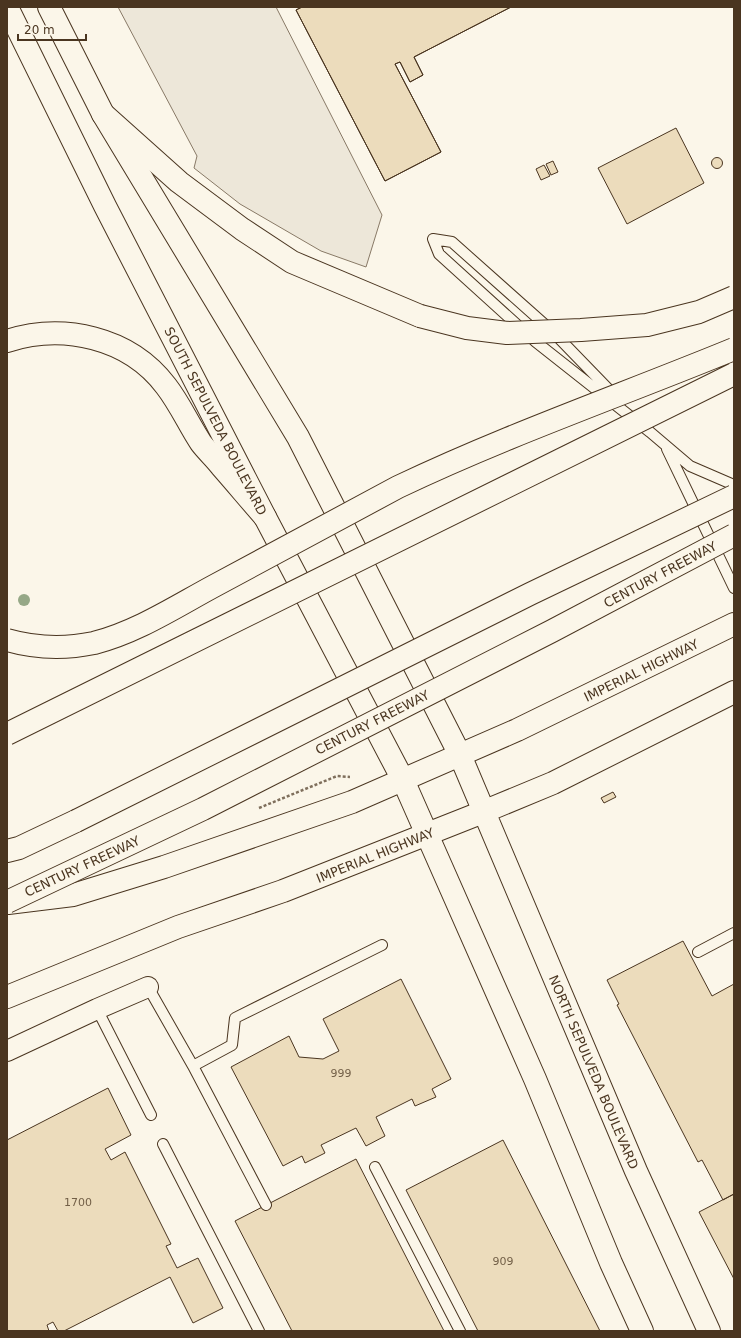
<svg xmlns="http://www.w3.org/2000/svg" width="741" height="1338" font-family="'DejaVu Sans',sans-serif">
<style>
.parking{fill:#ede7d9;stroke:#887966}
.building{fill:#ecdcbc;stroke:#4a3520}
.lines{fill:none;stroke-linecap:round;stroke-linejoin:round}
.service-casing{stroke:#4a3520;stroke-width:12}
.minor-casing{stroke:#4a3520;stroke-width:22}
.primary-casing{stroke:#4a3520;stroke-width:24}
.trunk-casing{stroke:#4a3520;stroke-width:24}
.motorway-casing{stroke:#4a3520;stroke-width:24}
.path{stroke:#7f6f5c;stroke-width:2.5;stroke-dasharray:3 2;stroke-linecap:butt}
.service{stroke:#fbf6e9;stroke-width:10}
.minor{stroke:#fbf6e9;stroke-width:20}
.primary{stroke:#fbf6e9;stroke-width:22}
.trunk{stroke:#fbf6e9;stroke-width:22}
.motorway{stroke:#fbf6e9;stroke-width:22}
.motorway-bridge-casing{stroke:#4a3520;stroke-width:24;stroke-linecap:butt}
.motorway-bridge{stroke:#fbf6e9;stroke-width:22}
.tree{fill:#96a887}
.labels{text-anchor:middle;stroke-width:3;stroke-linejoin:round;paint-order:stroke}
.number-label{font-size:11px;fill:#725f47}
.street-label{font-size:13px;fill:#4a3520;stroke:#fbf6e9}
</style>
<rect width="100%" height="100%" fill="#fbf6e9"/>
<path class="parking" d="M118 7H276L382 215 366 267 321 251 240 204 194 168 197 156Z"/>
<path class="building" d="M302 7H511L414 57 423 75 410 82 400 62 395 64 441 152 385 181 296 10Z
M302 7H511L414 57 423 75 410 82 400 62 395 64 441 152 385 181 296 10Z
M676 128 704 183 627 224 598 168Z
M711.5 163a5.5 5.5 0 1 1 11 0a5.5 5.5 0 1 1-11 0Z
M553 161 558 172 551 175 546 164Z
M544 165 550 176 541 180 536 169Z
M613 792 616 797 604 803 601 798Z
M683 941 712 996 734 984V1194L723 1200 702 1160 698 1162 617 1005 619 1004 607 980Z
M401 979 451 1079 432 1089 436 1097 415 1106 412 1099 376 1117 385 1136 366 1146 356 1128 321 1145 325 1153 305 1163 302 1156 283 1166 231 1067 289 1036 299 1057 323 1059 339 1051 323 1019Z
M108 1088 131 1135 105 1149 111 1160 125 1152 171 1244 166 1246 177 1268 198 1258 223 1308 193 1323 170 1277 64 1331H58L53 1322 47 1325 49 1331H7V1140Z
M503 1140 600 1331H478L406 1190Z
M356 1159 444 1331H292L235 1221Z
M734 1194V1279L699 1212Z"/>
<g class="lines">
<g class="service-casing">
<path id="service" d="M433 239 439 254 536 342 650 432 690 466 734 485
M433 239 452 242 552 331 615 396
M667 449 734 588
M698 952 734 933
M148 987 193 1066 266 1205
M97 1009 151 1115
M193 1066 232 1045 235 1018 382 945
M163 1144 259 1331
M375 1167 460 1331"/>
</g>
<g class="minor-casing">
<path id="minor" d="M7 1051 97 1009 148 987"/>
</g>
<g class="primary-casing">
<path id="primary" d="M8 903 73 895 164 867 352 802 517 730 734 624
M7 997 178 927 283 891 483 812"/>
</g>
<g class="trunk-casing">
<path id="trunk" d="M7 7 105 206 265 517 403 780 535 1079 611 1263 642 1331
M49 7 103 114 298 437 460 755 636 1171 709 1331
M483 812 553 783 734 692"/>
</g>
<g class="motorway-casing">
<path id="motorway" d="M103 114 179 182 242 229 292 262 420 316
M7 341C63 323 129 337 166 386 180 404 189 425 201 443 207 451 215 458 221 466 236 483 250 500 265 517
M7 851 19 848 76 821"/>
</g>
<path class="path" d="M259 808 337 776 350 777"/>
<use href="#service" class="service"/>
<use href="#minor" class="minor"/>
<use href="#primary" class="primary"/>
<use href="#trunk" class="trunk"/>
<use href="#motorway" class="motorway"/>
<g class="motorway-bridge-casing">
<path id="motorway-bridge" d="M420 316 467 328 507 333 581 330 647 325 699 312 734 297
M7 640C35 648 65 649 94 643 137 632 175 607 214 586 275 553 336 520 398 487 507 435 622 395 734 349
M7 734 734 374
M76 821 530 594 734 496
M7 902 203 809 552 631 734 535"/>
</g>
<use href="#motorway-bridge" class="motorway-bridge"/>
</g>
<circle class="tree" cx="24" cy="600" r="6"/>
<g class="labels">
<g class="number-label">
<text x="341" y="1077">999</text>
<text x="78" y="1206">1700</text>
<text x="503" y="1265">909</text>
</g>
<g class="street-label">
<text transform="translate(216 421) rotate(63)" y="5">SOUTH SEPULVEDA BOULEVARD</text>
<text transform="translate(660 574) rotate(-28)" y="5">CENTURY FREEWAY</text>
<text transform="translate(641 670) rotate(-26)" y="5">IMPERIAL HIGHWAY</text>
<text transform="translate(372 722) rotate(-27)" y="5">CENTURY FREEWAY</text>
<text transform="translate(375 855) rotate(-22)" y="5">IMPERIAL HIGHWAY</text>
<text transform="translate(82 866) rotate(-25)" y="5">CENTURY FREEWAY</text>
<text transform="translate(594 1072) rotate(67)" y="5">NORTH SEPULVEDA BOULEVARD</text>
</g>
</g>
<rect width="741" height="1338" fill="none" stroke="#4a3520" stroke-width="16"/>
<path d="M18 34v6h68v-6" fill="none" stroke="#4a3520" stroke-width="2"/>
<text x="24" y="34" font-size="12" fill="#4a3520" stroke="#fbf6e9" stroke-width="3" paint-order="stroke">20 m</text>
</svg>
